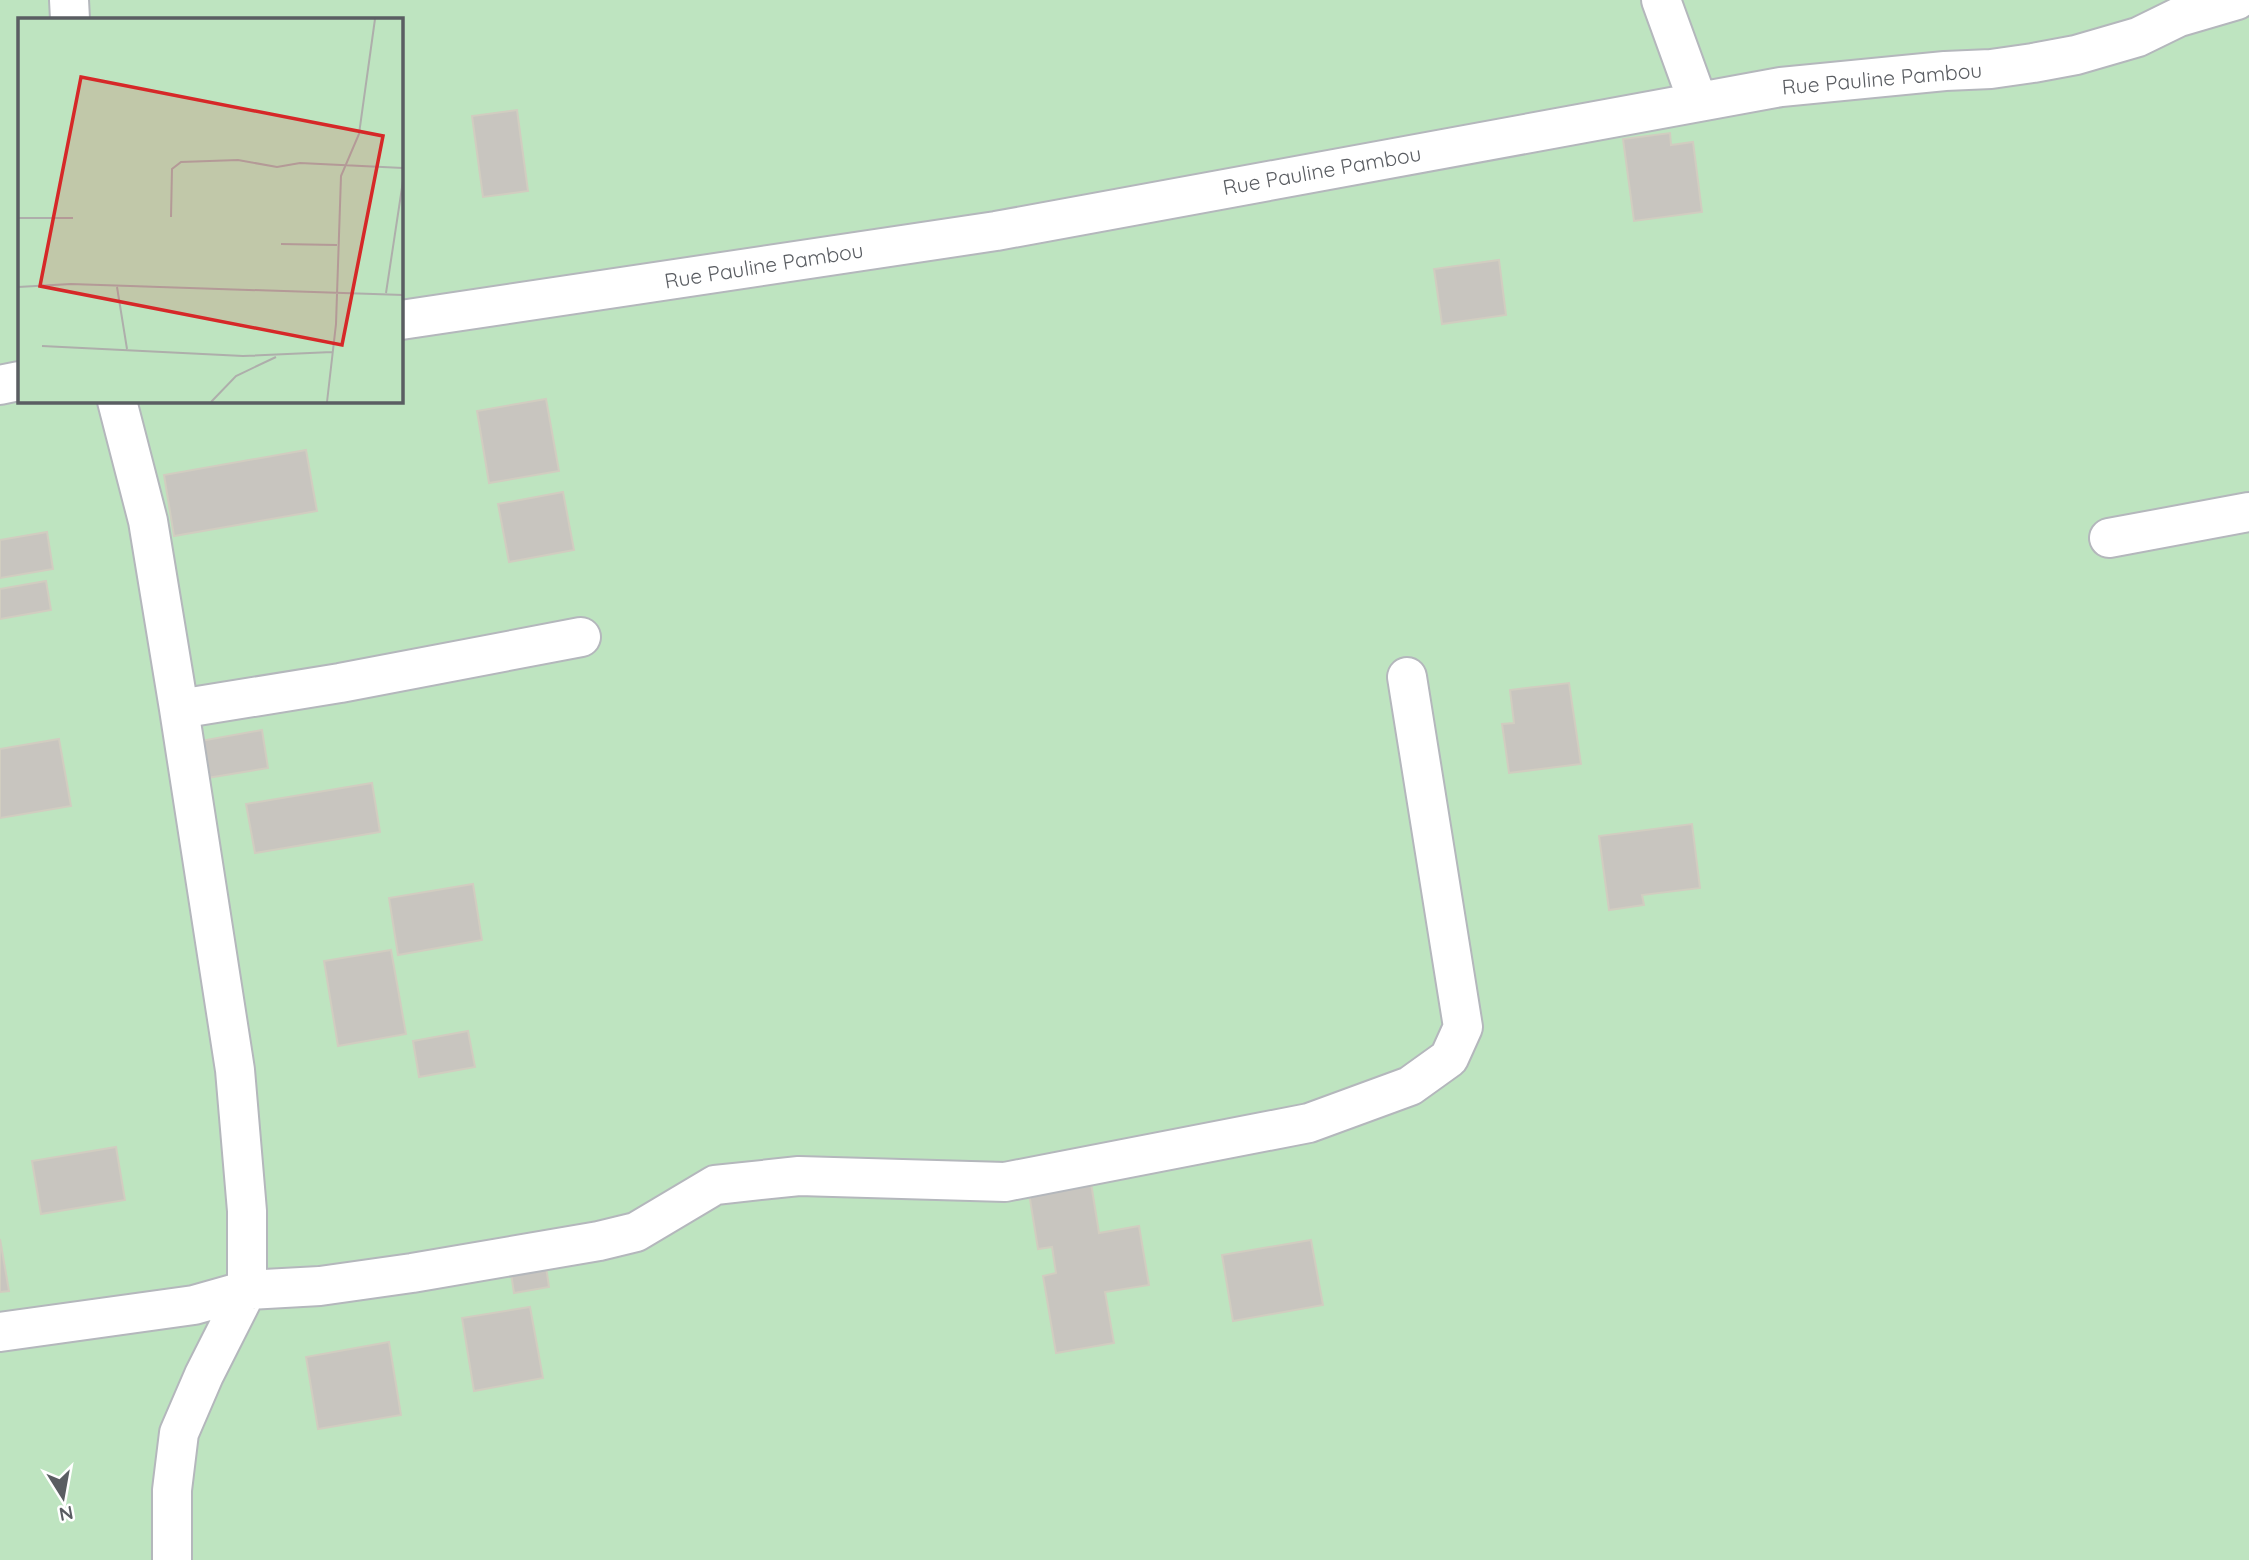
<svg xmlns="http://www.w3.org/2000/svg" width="2249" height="1560" font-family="Quicksand,sans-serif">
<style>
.green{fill:#bee4c0;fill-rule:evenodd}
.building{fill:#c8c5bf;stroke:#d1cdc0;stroke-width:2}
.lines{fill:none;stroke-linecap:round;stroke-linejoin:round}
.street-casing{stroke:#b4b7bc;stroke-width:42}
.street{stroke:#fff;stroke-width:38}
.labels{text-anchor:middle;stroke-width:7;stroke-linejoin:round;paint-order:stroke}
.street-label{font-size:21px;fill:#5a5d62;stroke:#fff}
.inset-road{fill:none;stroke:#aeaeab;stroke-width:2}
.view{fill:#d62828;fill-opacity:0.15;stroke:#d62828;stroke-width:3.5}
.inset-edge{fill:none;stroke:#5a5d62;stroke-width:3.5}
</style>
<rect width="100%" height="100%" fill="#edebe2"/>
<path class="green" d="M0 0H2249V1560H0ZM19 19H401V401H19Z"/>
<path class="building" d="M517 110 528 191 483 197 472 116Z
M1670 133 1671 145 1693 142 1702 212 1634 221 1623 139Z
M1499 260 1506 315 1442 324 1434 269Z
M546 399 559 471 489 483 477 411Z
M306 450 317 511 174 536 164 475Z
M563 492 574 550 509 562 498 504Z
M47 532 53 569 0 578V540Z
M46 581 51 610 0 619V589Z
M1569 683 1581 764 1509 773 1502 724 1514 723 1510 690Z
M262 730 268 768 201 779 195 742Z
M59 739 71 806 0 818V749Z
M372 783 380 832 255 853 246 804Z
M1692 824 1700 888 1642 895 1644 905 1609 910 1599 836Z
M473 884 482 940 398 955 389 898Z
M391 950 406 1034 338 1046 324 961Z
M468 1031 475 1067 419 1077 413 1041Z
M116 1147 125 1200 41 1214 32 1161Z
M1091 1183 1099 1233 1139 1226 1149 1285 1105 1292 1114 1343 1056 1353 1043 1276 1056 1273 1052 1247 1038 1249 1029 1193Z
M0 1239 9 1291 0 1292Z
M1311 1240 1323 1305 1233 1321 1222 1255Z
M546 1267 549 1287 514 1293 511 1273Z
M530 1307 543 1378 474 1391 462 1318Z
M389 1342 401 1415 318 1429 306 1357Z"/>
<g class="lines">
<g class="street-casing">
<path id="street" d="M69 0 70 19
M1661 0 1698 102
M401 320 996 231 1781 87 1945 71 1991 69 2033 63 2076 55 2138 37 2179 17 2237 0
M0 385 19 381
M117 401 148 521 179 709 235 1070 247 1211V1290L204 1375 179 1433 172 1490V1560
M2109 538 2249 512
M179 709 340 683 581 637
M0 1332 194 1305 247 1290 320 1286 412 1273 599 1241 636 1232 715 1185 799 1176 1005 1182 1309 1123 1410 1086 1449 1058 1463 1027 1407 677"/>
</g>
<use href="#street" class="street"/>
</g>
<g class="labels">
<g class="street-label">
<text transform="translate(1882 79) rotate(-5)" y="7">Rue Pauline Pambou</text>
<text transform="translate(1322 171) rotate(-10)" y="7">Rue Pauline Pambou</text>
<text transform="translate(764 266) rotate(-9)" y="7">Rue Pauline Pambou</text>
</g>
</g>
<g transform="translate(18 18)">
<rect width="385" height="385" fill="#edebe2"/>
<path d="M0 1H385V384H0Z" fill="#bee4c0"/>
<path class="inset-road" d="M153 199 154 151 163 144 220 142 259 149 282 145 385 150M0 200H55M263 226 319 227M0 269 53 266 385 277M99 269 109 331M368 275 385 163M24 328 225 338 314 334M193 384 218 358 258 339M309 384 318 306 323 158 341 116 357 1"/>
<path class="view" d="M63 59 365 118 324 327 22 268Z"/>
<rect width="385" height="385" class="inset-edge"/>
</g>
<g transform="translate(63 1497) rotate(169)" stroke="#ffffff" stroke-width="5" paint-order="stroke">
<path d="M0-5L12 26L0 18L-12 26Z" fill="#5a5d62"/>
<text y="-10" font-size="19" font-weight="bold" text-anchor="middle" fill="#5a5d62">N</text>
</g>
</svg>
